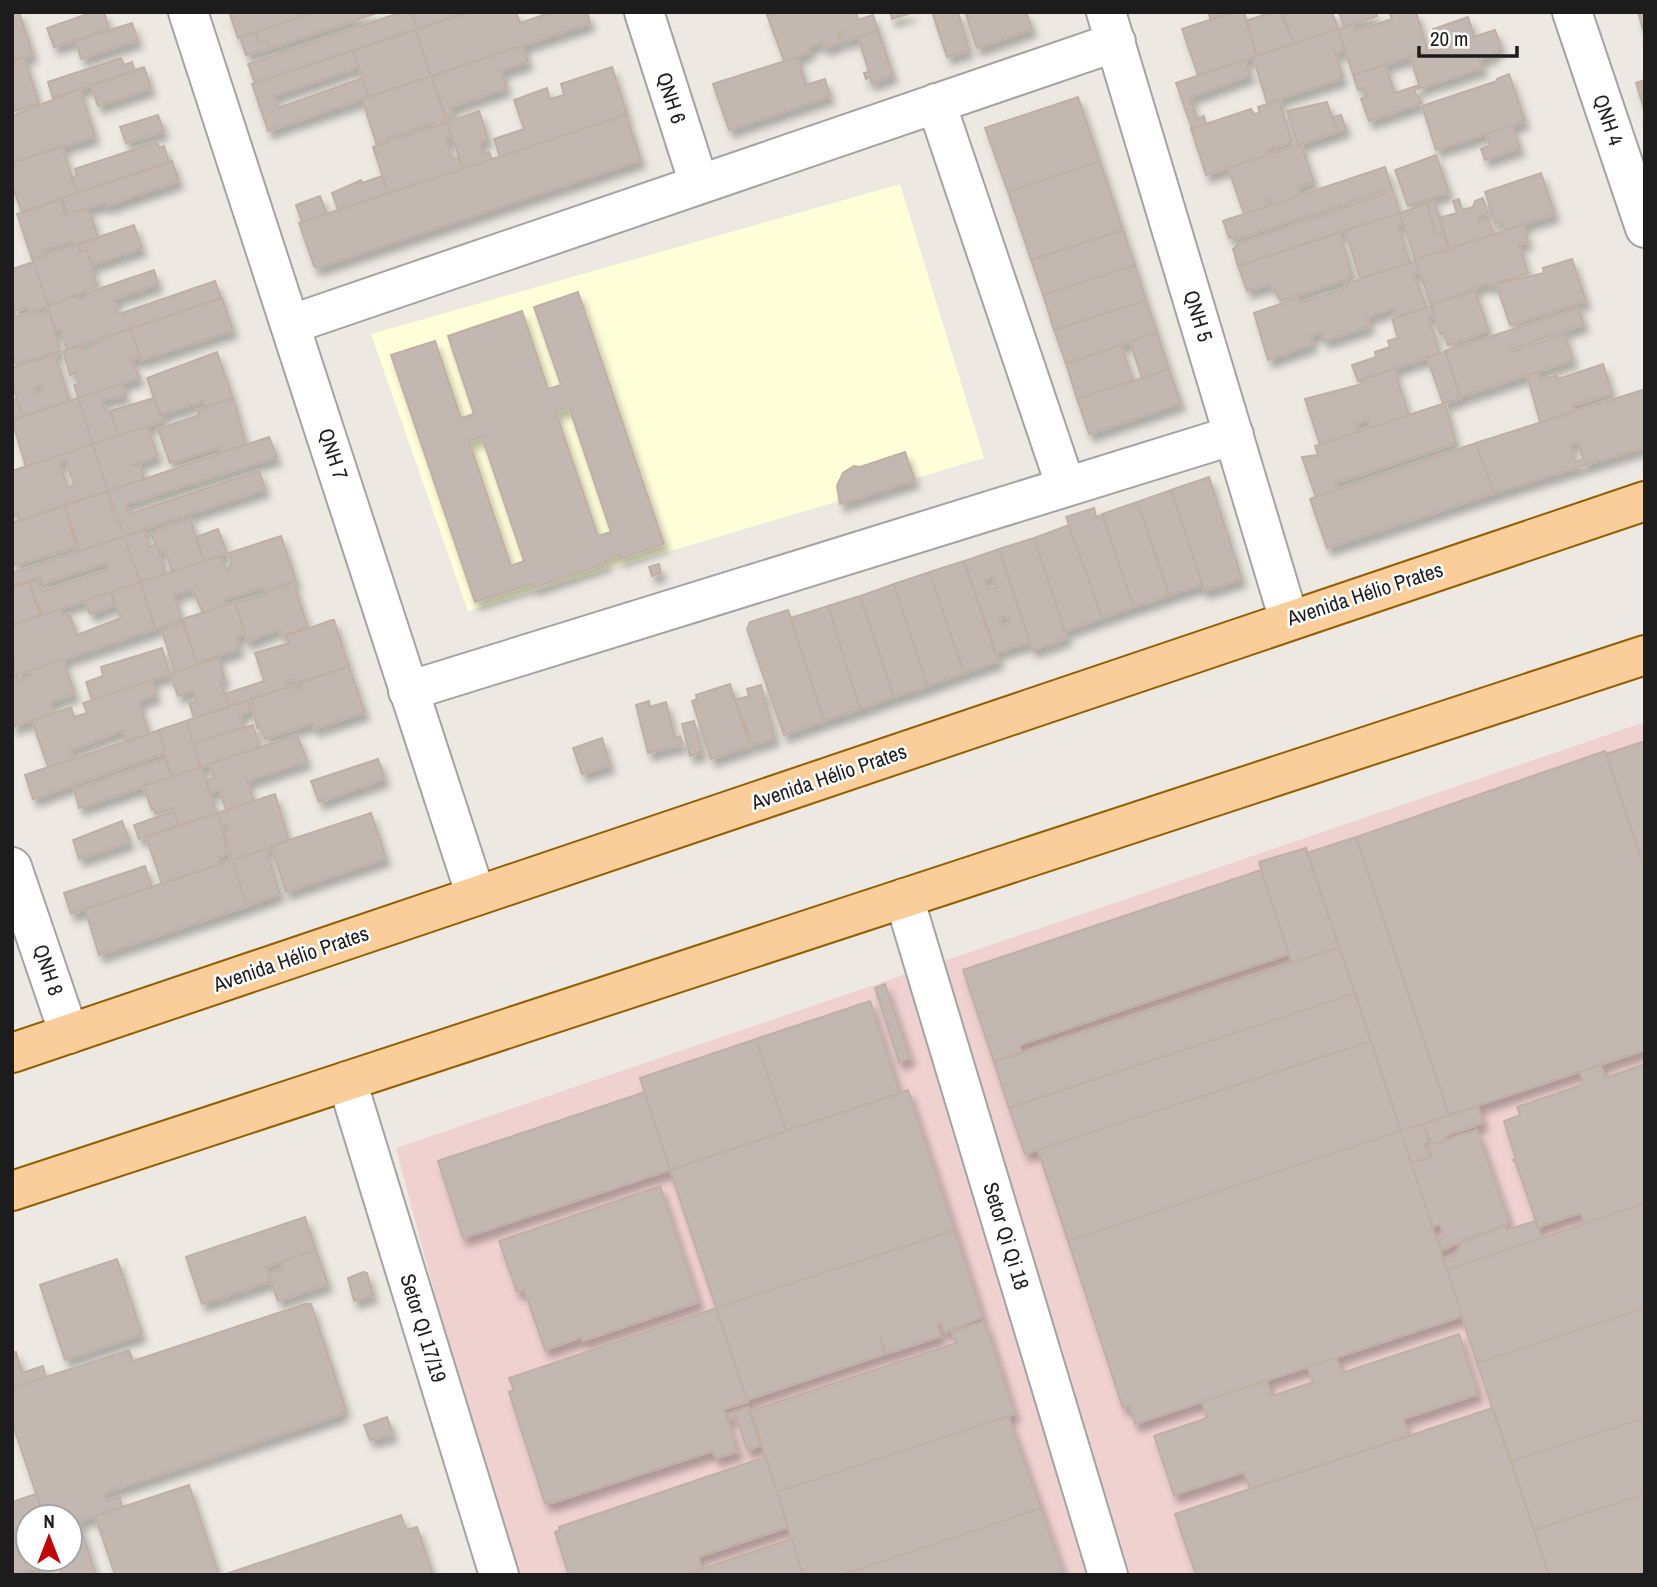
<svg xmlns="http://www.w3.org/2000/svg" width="1657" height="1587" font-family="'Archivo Narrow',sans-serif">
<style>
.commercial{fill:#efd1d0}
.education{fill:#fefed9}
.building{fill:#c2b8b1;stroke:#bfafa4;stroke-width:2;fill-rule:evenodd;filter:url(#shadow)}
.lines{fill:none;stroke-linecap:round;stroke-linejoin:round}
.minor-casing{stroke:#a3a3a3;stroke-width:42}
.major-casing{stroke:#925f02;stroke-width:42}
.minor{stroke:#fff;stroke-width:38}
.major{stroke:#face9a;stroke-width:38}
.labels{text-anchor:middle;stroke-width:5;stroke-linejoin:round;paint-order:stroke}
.street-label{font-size:21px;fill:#1c1c1c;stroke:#fff}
</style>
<defs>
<filter id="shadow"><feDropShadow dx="4.5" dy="8" stdDeviation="3.5" flood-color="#0004"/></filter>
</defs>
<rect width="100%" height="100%" fill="#ede9e2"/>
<path class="commercial" d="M1645 722V1575H509L396 1148Z"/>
<path class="education" d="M900 184 984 458 468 611 371 334Z"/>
<path class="building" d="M12 12H19L33 54 12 61Z
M93 12H104L109 29 54 47 47 28Z
M229 12H302L303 16 238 38Z
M315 12H380L269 49 267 41 259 44 256 32Z
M402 12H411L417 29 255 83 248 64Z
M411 12H468L417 29Z
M468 12H516L520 23 552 12H587L590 23 431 76 416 30Z
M777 12H856L858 20 873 15 878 30 843 42 841 32 838 33 840 43 824 48 822 42 808 47 810 52 784 61 767 15Z
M890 12H914L892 19Z
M932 12H958L969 50 947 57Z
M965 12H1026L1032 29 977 48Z
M1208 12H1234L1211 20Z
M1234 12H1244L1257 56 1198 75 1182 29Z
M1272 12H1282L1294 44 1257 56 1246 21Z
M1281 12H1332L1338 29 1294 44Z
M1339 12H1376L1377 16 1344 27Z
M1389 12H1416L1428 51 1353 75 1338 29 1352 24 1355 31 1392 19Z
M1638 12H1645L1643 30Z
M1468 17 1474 36 1439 47 1433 29Z
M132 23 138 40 81 59 76 41Z
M1338 29 1345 50 1335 53 1343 78 1267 103 1253 57Z
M416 30 431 76 369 97 353 51Z
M878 30 893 75 872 83 870 77 866 79 864 73 869 72 858 37Z
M1495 30 1501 46 1491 56 1479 59 1483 68 1420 88 1410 57Z
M256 32 259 44 267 41 269 48 246 55 240 37Z
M523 45 528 62 501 71 507 88 451 107 454 116 446 118 432 76Z
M353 51 359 67 273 96 278 108 362 78 369 97 268 131 252 84Z
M24 57 39 103 12 112V61Z
M797 57 806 85 825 79 830 96 729 130 713 84Z
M121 58 124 65 132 62 135 71 53 98 48 82Z
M1245 60 1251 75 1190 97 1197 119 1204 116 1206 124 1192 129 1176 83Z
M1385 65 1395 93 1419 85 1420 88 1414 91 1422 103 1369 121 1361 99 1367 96 1364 88 1358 90 1353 75Z
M144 67 151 88 98 106 91 85Z
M612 67 627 114 500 157 494 139 524 129 514 100 547 88 550 99 564 95 561 84Z
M1509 74 1525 121 1436 150 1422 106 1497 81V79Z
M431 76 447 122 434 127 433 122 387 138 388 142 377 146 362 99Z
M1645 80V112L1636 83Z
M80 89 95 136 12 163V116Z
M1078 97 1100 161 1008 192 985 128Z
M1279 100 1292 142 1266 150 1268 155 1206 175 1191 129 1251 109 1254 114 1260 113 1258 107Z
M1327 102 1337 132 1298 145 1287 111Z
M479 111 488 139 479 143 483 154 489 152 492 159 463 169 447 122Z
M158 115 164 131 126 143 120 127Z
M626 115 641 160 317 268 314 266 299 223Z
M1341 115 1346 129 1337 132 1333 117Z
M447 122 452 137 446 139 452 159 459 157 463 169 388 193 373 147Z
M1512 125 1520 148 1485 160 1481 149 1490 145 1486 134Z
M157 142 159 148 164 146 169 163 77 193 71 178 77 175 75 169Z
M1301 144 1314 182 1298 187 1300 195 1273 205 1271 199 1266 201 1268 206 1244 214 1228 168Z
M62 146 77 193 22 212 12 186V163Z
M1436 155 1449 192 1408 206 1395 170Z
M172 161 179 181 106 206V203L67 214 62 198Z
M1100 161 1123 230 1031 260 1008 192Z
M1385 167 1400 213 1238 266 1233 249 1238 244 1385 194 1384 191 1237 239 1236 236 1229 238 1223 221Z
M1541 173 1555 214 1505 230 1502 222 1495 224 1485 192Z
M382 176 388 193 338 210 332 193 361 180 362 183Z
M320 196 327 214 302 222 296 205Z
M1483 198 1488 214 1478 217 1480 222 1488 219 1494 234 1449 249 1439 218 1457 213 1453 201 1459 199 1462 210 1473 207 1475 201Z
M61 200 65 215 82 209 91 215 98 238 74 246 72 241 42 251 44 256 32 259 17 214Z
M1434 201 1444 231 1436 234 1427 204Z
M1427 204 1436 234 1444 231 1449 249 1415 259 1400 213Z
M1400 213 1403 223 1398 225 1410 263 1360 278 1345 230Z
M134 225 142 248 91 265 87 250 80 252 78 244Z
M1523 225 1528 242 1519 244 1528 273 1489 286 1488 283 1431 305 1415 259 1446 250 1447 253 1455 251 1454 247Z
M1123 230 1135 265 1043 295 1031 260Z
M1339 232 1352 273 1348 274 1349 278 1281 301 1270 284 1247 291 1238 266Z
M78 244 80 252 87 250 97 286 48 306 32 259Z
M1572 259 1586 301 1510 325 1496 284 1544 273 1543 268Z
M1415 261 1419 271 1413 273 1427 307 1396 317 1393 308 1367 317 1370 326 1324 341 1321 332 1311 336 1313 344 1268 360 1254 313 1298 298 1300 303 1347 288 1345 284Z
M33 262 48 306 29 313 27 307 14 311 16 317 12 318V269Z
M1135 265 1146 300 1054 330 1043 295Z
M154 270 158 284 114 299 119 314 215 281 221 298 67 350 60 330 56 331 48 306 77 296 78 300 88 297 87 293Z
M1475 291 1489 331 1448 345 1444 333 1440 334 1431 305Z
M578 292 664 544 620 559 619 554 605 559 607 563 533 588 532 584 475 602 391 355 435 341 461 418 474 414 448 336 522 311 548 389 561 385 534 307ZM569 407 611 532 598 536 556 412ZM482 437 524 561 511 566 469 441Z
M222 298 233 330 141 360 130 329Z
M1146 300 1157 332 1066 364 1054 330Z
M1431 306 1434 315 1428 317 1440 353 1358 381 1352 365 1376 357 1375 352 1390 347 1388 341 1398 338 1392 319Z
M1579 308 1584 324 1511 349 1512 352 1565 334 1573 360 1460 397 1445 351Z
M37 310 39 314 49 311 60 351 16 365 12 354V318Z
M130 329 140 357 131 360 140 378 78 398 74 385 79 383 76 373 70 375 63 351 80 345 81 350 100 343 99 339Z
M1157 332 1169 369 1142 378 1130 342Z
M1121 345 1133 380 1077 399 1066 364Z
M1446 351 1461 398 1443 403 1427 358Z
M217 352 233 398 205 407 203 401 160 415 147 378Z
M55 354 70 401 23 417 12 384V368ZM41 385 43 392 36 394 34 388Z
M1603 364 1612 393 1573 405 1575 411 1540 422 1527 375 1538 372 1540 380 1557 375 1558 379Z
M1169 369 1181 403 1089 434 1077 399Z
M1394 369 1409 415 1371 428 1368 420 1355 424 1358 432 1320 445 1305 399 1362 384 1361 380Z
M121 384 126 396 101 400 107 413 110 411 118 436 93 444 78 398Z
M1645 389V447L1494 493 1476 443ZM1578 442 1583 459 1575 462 1570 444Z
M78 398 93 444 26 467 12 420Z
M154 398 163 421 118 436 110 411Z
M233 398 246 444 221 453 220 447 170 463 158 429 199 415 197 410Z
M17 399 23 417 12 420V400Z
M1445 403 1456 443 1335 483 1337 490 1316 497 1302 457 1318 455 1315 446Z
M147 426 158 456 132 465 141 466 144 479 108 491 93 444Z
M269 437 277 457 126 504 129 514 259 471 265 489 124 536 108 491Z
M1476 443 1494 493 1327 548 1310 499Z
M93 444 108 491 20 521 18 515 12 517V471ZM66 460 74 484 68 488 59 462Z
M905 452 915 480 840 504 837 486 843 473 854 466 860 467Z
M1209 477 1242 579 1204 591 1171 490Z
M1171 490 1202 585 1169 595 1137 502Z
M108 491 115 522 119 521 124 536 80 551 65 505Z
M1137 502 1170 595 1134 607 1102 514Z
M65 505 76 547 12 566V523Z
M1094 508 1096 517 1103 515 1134 607 1102 618 1066 517Z
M190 518 204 561 172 572 165 550 159 551 150 533Z
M1069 525 1102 618 1065 631 1034 538Z
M218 529 227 553 204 561 196 537Z
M144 531 149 547 156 544 166 574 140 582 124 536Z
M124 536 140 582 42 615 29 582 37 580 41 592 109 570 106 563 44 583 39 577 12 586V573Z
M281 536 296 581 266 592 264 587 224 599 226 605 203 613 192 589 174 595 182 620 155 628 140 582 220 556 227 570 232 562 229 553Z
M1034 538 1067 638 1032 650 999 549Z
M999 549 1030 642 995 653 964 561ZM994 577 997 587 988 589 984 579ZM1008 616 1010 623 1002 627 999 618Z
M964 561 999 661 964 673 930 572Z
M659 564 661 573 652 576 649 567Z
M930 572 964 673 928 686 894 584Z
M29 582 40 615 12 625V588Z
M140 582 155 629 14 676 12 625 61 609 63 615 69 613 77 635 121 618 111 592Z
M293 582 308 627 282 636 279 629 247 642 235 602 267 595 266 592 284 586 285 589 289 588 287 584Z
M894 584 928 686 894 697 860 596Z
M110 592 115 605 90 614 85 601Z
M860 596 894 697 860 709 828 606Z
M235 602 245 634 236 637 240 649 196 663 183 619Z
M828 606 860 709 824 721 791 618Z
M788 610 824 721 784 735 747 629 750 622Z
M332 620H334L349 666 295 685 293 679 286 681 288 687 229 707 225 694 264 681 255 653 289 643 286 636Z
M182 622 197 665 175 673 162 631Z
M162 648 170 674 92 700 86 682 103 676 101 667Z
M218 658 225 679 220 680 229 707 194 718 189 703 196 701 193 691 178 696 170 674Z
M63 659 75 694 50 702 54 713 12 727V676L17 674 19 681 32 677 30 671Z
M349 666 365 712 314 729 312 723 265 739 260 727 257 728 251 699 293 685 295 692 302 689 300 682Z
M152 680 156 695 139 701 149 734 126 742 124 730 70 750 74 759 48 767 32 721 71 707 74 717 87 713 83 703Z
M730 684 750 746 711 759 692 701 697 699 696 695Z
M761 685 775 738 753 745 735 700 749 696 747 689Z
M247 700 251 710 239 715 244 727 193 743 186 721Z
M649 701 650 707 666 702 675 738 680 736 683 744 648 753 636 705Z
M186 721 201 767 171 777 159 730Z
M694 721 702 752 690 756 682 724Z
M253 725 260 747 201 767 193 743Z
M159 730 165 753 33 799 25 775Z
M297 735 307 761 247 781 254 801 226 810 219 789 210 793 206 780 214 778 209 764Z
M602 738 610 765 582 774 573 748Z
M1645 741V869L1606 754Z
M1605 751 1645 869V1050L1449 1115 1356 837Z
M378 759 385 779 319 802 311 781Z
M161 760H166L171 777 79 808 74 790Z
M201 767 217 813 179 825 173 808 156 814 154 809 152 810 143 786Z
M275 794 289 841 232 860 223 832 229 830 227 825 221 827 217 813Z
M174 811 179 825 139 839 134 825Z
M217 813 227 843H224L227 854 219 857 221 864 162 884 146 837Z
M371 813 386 858 286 892 271 846Z
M122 821 130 842 79 859 73 840Z
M1356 837 1449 1115 1401 1131 1307 853Z
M1306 848 1339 947 1292 963 1259 862Z
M266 849 280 894 247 906 232 860Z
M232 860 247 906 99 955 85 909Z
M145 866 152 887 71 914 64 893Z
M1261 870 1289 954 1019 1045 1022 1053 994 1062 963 970Z
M1339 947 1355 993 1009 1108 994 1062Z
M885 984 910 1058 899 1062 875 988Z
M1355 993 1371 1041 1025 1154 1009 1108Z
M870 1001 900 1093 786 1131 756 1039Z
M756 1039 786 1131 670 1170 640 1078Z
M1371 1041 1401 1131 1068 1241 1038 1150Z
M1645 1064V1203L1586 1223 1580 1213 1538 1227 1516 1163 1513 1160 1516 1159 1504 1121 1520 1115 1517 1107 1584 1084 1580 1072 1601 1065 1605 1078Z
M908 1090 955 1230 716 1308 670 1170Z
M645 1092 670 1170 463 1238 438 1161Z
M1478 1106 1483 1123 1445 1136 1446 1140 1431 1145 1423 1124Z
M1423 1124 1431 1140 1423 1144 1430 1157 1411 1163 1400 1131Z
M1477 1130 1510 1224 1441 1250 1438 1239 1445 1237 1440 1223 1432 1227 1411 1163 1432 1157 1428 1146Z
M1400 1131 1462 1316 1135 1424 1130 1406 1123 1408 1068 1241Z
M660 1186 699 1302 583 1341 582 1337 545 1350 524 1289 517 1292 499 1241Z
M1645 1203V1308L1477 1363 1447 1270Z
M305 1217 316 1250 266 1267 271 1281 202 1304 186 1257Z
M1535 1221 1541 1238 1447 1270 1443 1259 1454 1256 1463 1240 1505 1225 1507 1230Z
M955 1230 983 1317 944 1332 941 1323 937 1324 941 1336 886 1354 880 1338 884 1354 747 1400 716 1308Z
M316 1250 328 1284 278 1301 268 1274 283 1269 281 1262Z
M117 1259 142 1334 65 1360 40 1285Z
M363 1272 367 1273 373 1295 354 1301 348 1278Z
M305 1304H311L346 1409 341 1411 342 1414 104 1493 107 1501 120 1497 122 1507 95 1516 70 1525V1517H44L12 1422V1388L129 1350 133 1361Z
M716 1308 748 1402 724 1409 738 1452 716 1458 713 1451 552 1503H545L509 1392 514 1390 509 1378Z
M1645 1308V1418L1511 1461 1477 1363Z
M985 1321 1015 1414 777 1492 751 1411 956 1343 952 1332Z
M1459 1334 1478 1394 1403 1419 1409 1436 1250 1489 1244 1472 1174 1495 1154 1436 1207 1418 1202 1402 1267 1380 1271 1395H1275L1313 1382 1308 1367 1336 1358 1342 1373Z
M16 1352 22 1373 43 1366 46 1377 12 1388V1353Z
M748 1407 760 1446 747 1450 736 1416 729 1418 728 1414Z
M1492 1408 1549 1575H1196L1175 1514Z
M1008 1416 1041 1508 841 1575H803L777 1492Z
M387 1417 393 1434 370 1440 364 1425Z
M1645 1418V1494L1534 1530 1511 1461Z
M765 1457 788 1527 698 1557 702 1569 684 1575H569L555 1532 560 1530 559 1527Z
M189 1485 219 1575H115L95 1516Z
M36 1494 44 1517H28V1559L58 1561 12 1575V1502Z
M1645 1494V1575H1549L1534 1530Z
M1041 1508 1064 1575H841L880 1562Z
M401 1515 406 1530 417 1527 433 1575H223Z
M79 1522 96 1575H62L57 1559H70V1525Z
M792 1539 803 1575H684L779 1543Z"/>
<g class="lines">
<g class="minor-casing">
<path id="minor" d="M188 12 476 896
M644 12 699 184
M1106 12 1289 620
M1572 12 1645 228
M936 103 1066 487
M292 324 1116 42
M408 691 1234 435
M12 867 69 1034
M904 898 1108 1575
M347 1081 499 1575"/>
</g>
<g class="major-casing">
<path id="major" d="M12 1053 1645 501
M12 1191 1645 655"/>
</g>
<use href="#minor" class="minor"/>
<use href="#major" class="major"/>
</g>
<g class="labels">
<g class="street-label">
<text transform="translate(671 98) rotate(72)" y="7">QNH 6</text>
<text transform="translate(1608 120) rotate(71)" y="7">QNH 4</text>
<text transform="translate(1198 316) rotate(73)" y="7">QNH 5</text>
<text transform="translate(333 454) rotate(72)" y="7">QNH 7</text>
<text transform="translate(1365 594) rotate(-18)" y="7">Avenida Hélio Prates</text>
<text transform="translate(829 777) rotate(-19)" y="7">Avenida Hélio Prates</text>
<text transform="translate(291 959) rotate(-19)" y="7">Avenida Hélio Prates</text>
<text transform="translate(48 970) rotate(71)" y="7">QNH 8</text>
<text transform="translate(1006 1236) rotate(73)" y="7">Setor Qi Qi 18</text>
<text transform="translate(423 1328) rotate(73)" y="7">Setor QI 17/19</text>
</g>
</g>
<rect width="1657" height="1587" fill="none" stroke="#1c1c1c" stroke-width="28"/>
<g transform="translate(49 1538)"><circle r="33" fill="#ffffff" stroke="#a4a4a4" stroke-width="2"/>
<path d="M0-5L12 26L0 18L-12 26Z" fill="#c50307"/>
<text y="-10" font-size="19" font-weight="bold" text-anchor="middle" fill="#1c1c1c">N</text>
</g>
<path d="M1419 46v10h98v-10" fill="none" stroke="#1c1c1c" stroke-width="3.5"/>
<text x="1430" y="46" font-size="21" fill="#1c1c1c" stroke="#ffffff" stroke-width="5" paint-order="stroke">20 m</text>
</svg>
